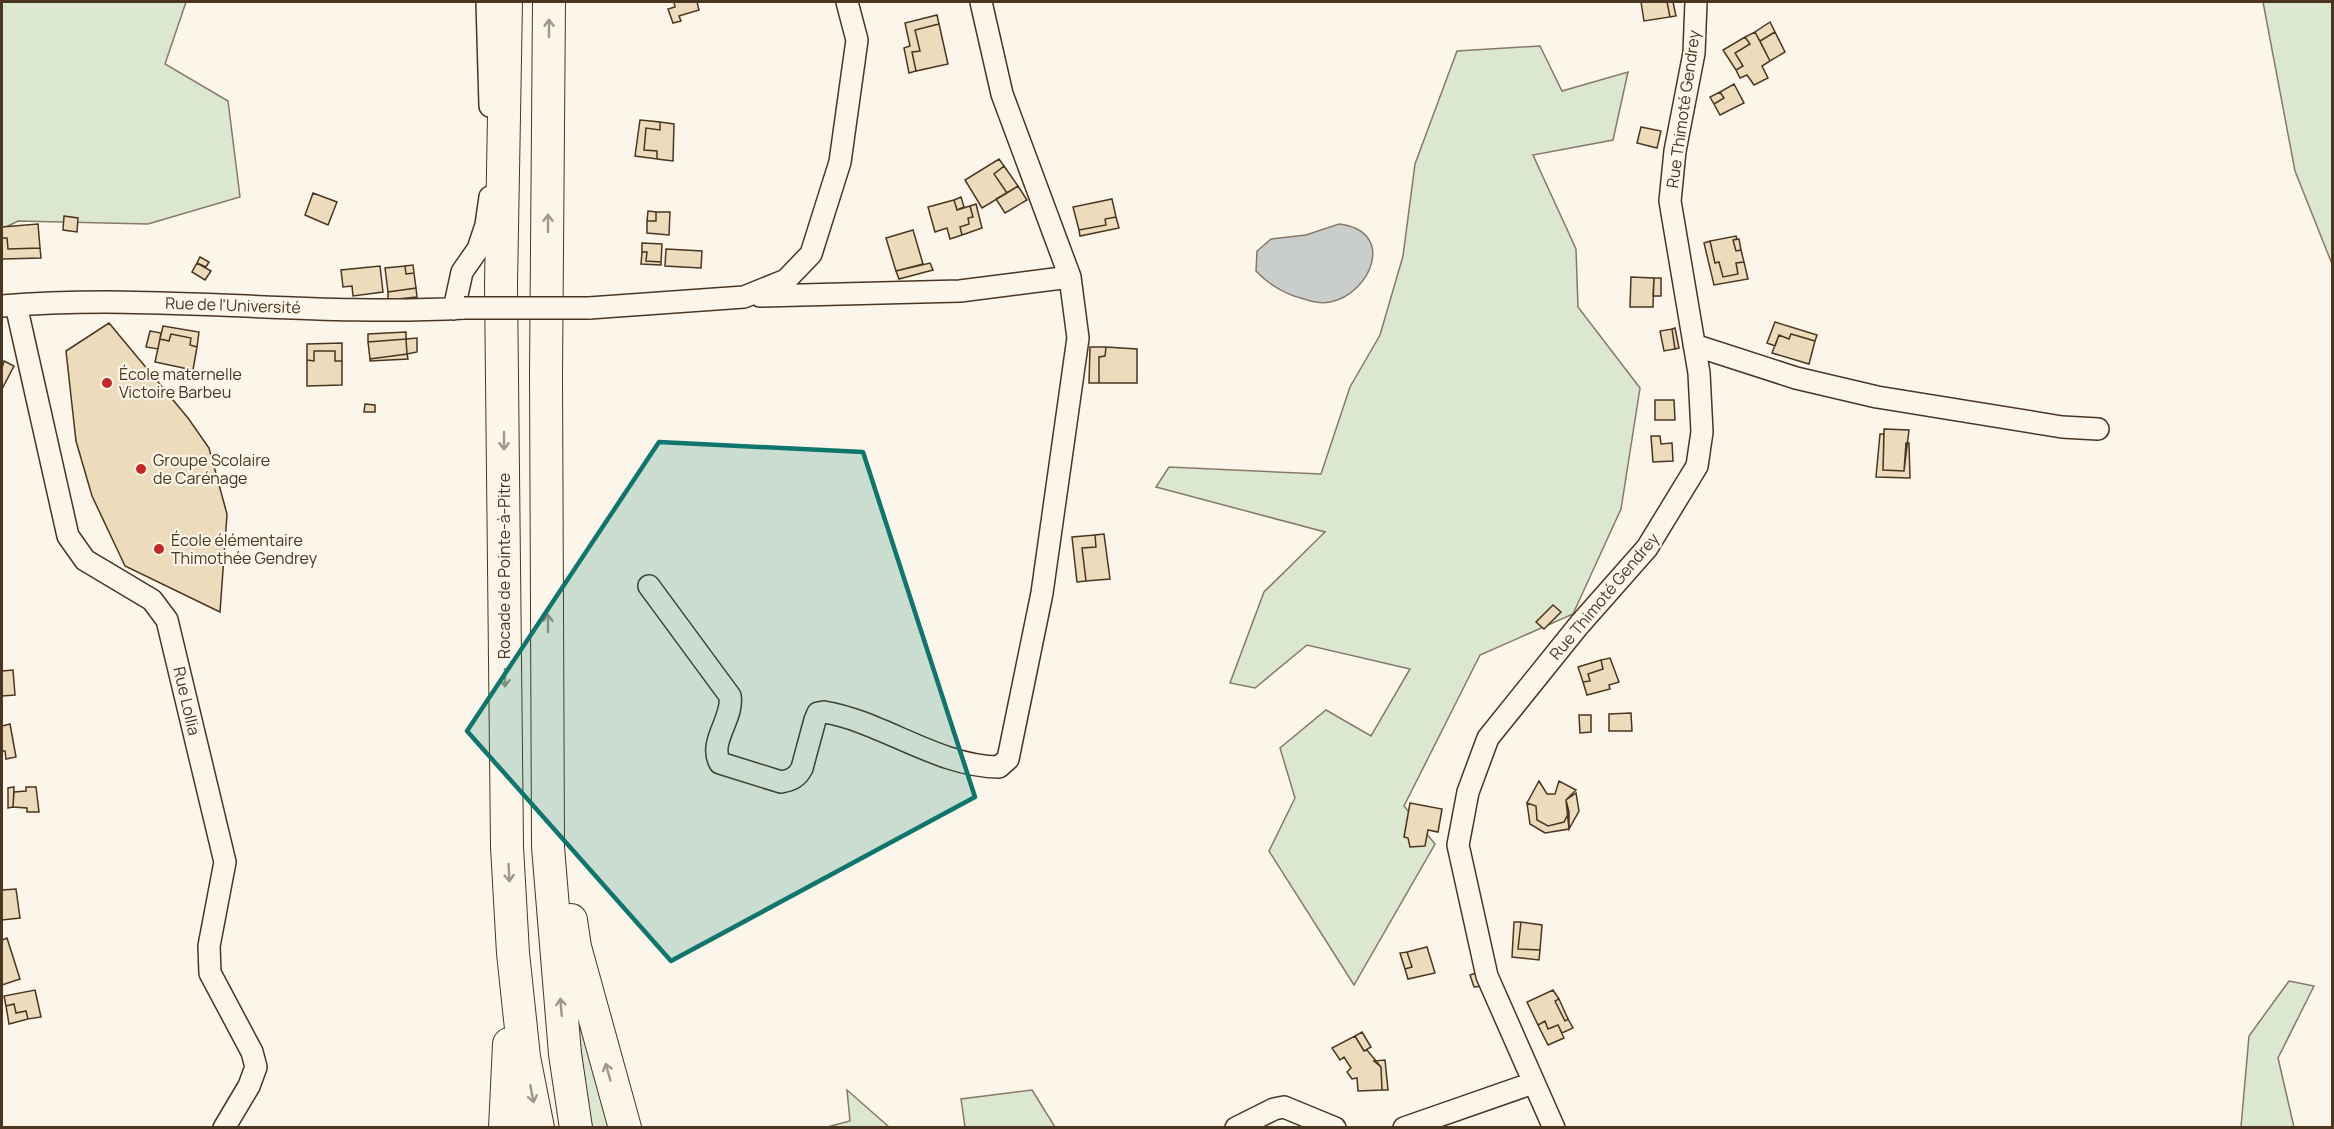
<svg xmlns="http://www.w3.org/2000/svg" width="2334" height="1129" font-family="Manrope,sans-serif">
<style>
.green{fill:#dce7d0;stroke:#887966;stroke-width:1.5}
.water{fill:#c9cecd;stroke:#887966;stroke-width:1.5}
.building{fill:#ecdcbc;stroke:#4a3520;stroke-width:1.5}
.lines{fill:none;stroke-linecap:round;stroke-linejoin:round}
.minor-casing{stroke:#4a3520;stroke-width:24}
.highway-casing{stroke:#4a3520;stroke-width:34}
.minor{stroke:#fbf6e9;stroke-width:21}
.highway{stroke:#fbf6e9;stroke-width:32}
.minor-bridge-casing{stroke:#4a3520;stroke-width:24;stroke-linecap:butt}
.minor-bridge{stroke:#fbf6e9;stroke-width:21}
.oneway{stroke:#a29684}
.marked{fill:#0f766e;fill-opacity:0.2;stroke:#0f766e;stroke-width:4.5;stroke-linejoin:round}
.poi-dot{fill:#c62828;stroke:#fbf6e9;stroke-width:2}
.labels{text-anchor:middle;stroke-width:4.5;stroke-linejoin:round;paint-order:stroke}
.street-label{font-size:16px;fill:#4a3520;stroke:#fbf6e9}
.poi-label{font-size:16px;fill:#4a3520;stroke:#fbf6e9;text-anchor:start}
</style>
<rect width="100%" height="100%" fill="#fbf6e9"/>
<path class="green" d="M2 2H186L165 64 228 101 240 197 148 224 18 221 2 229Z
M2263 2H2332V264L2295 171Z
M1540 46 1562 91 1628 72 1613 140 1533 155 1576 249 1578 307 1640 388 1621 509 1573 614 1480 655 1404 806 1435 844 1354 985 1269 851 1295 798 1280 748 1326 710 1371 736 1410 669 1307 645 1255 688 1230 683 1264 592 1325 532 1156 487 1169 467 1321 474 1350 387 1380 335 1403 256 1415 164 1457 51Z
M570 971 616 1127H591Z
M2289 981 2314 986 2278 1058 2294 1127H2241L2249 1036Z
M847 1090 889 1127H827L850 1121Z
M1032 1090 1055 1127H965L961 1099Z"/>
<path class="water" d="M1339 224C1397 231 1371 294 1330 302 1318 305 1305 299 1294 296 1278 290 1267 283 1256 271L1257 251 1271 239 1306 235Z"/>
<path class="building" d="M674 2H697L699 10 679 16 681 21 673 23 668 9 675 7Z
M1641 2H1667L1670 17 1644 21Z
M1667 2H1673L1676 16 1670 17Z
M937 15 939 24 915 30 920 51 912 52 916 71 909 73 904 48 910 46 905 23Z
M1770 22 1775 32 1760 41 1755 32Z
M939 24 948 64 916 71 912 52 920 51 915 30Z
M1755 32 1770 61 1762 66 1768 78 1754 85 1747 75 1740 78 1736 70 1743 66 1735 53 1750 44 1745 37Z
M1775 32 1785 52 1770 61 1760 41Z
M1745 37 1750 44 1735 53 1743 66 1736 70 1723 50Z
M1734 84 1744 103 1720 115 1714 104 1724 98 1720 92Z
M1720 92 1724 98 1714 104 1710 97Z
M640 120 660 122V130L646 128 644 150 657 151V159L635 156Z
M660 122 674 124 673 161 657 159V151L644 150 646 128 660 130Z
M1641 127 1661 131 1657 148 1637 143Z
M999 159 1004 166 994 174 1007 193 982 208 965 180Z
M1004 166 1018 186 1007 193 994 174Z
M1018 186 1027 200 1005 213 996 199Z
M313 193 337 202 328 225 305 215Z
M961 197 964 207 957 210 954 200Z
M1112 199 1116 217 1105 219 1106 225 1079 230 1073 207Z
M954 200 957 210 970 206 973 217 968 218 969 224 960 227 962 235 950 239 947 228 935 232 928 207Z
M976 204 982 228 962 235 960 227 969 224 968 218 973 217 970 206Z
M648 211 656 212V221H647Z
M656 212H670L669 235 647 233V221H656Z
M64 216 78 218 77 232 63 230Z
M1116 217 1119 228 1080 236 1079 230 1106 225 1105 219Z
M38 224 40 248 8 249 7 238H2V227Z
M913 230 923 264 896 271 886 238Z
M1736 236 1737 239 1733 240 1736 251 1741 250 1744 262 1736 263 1738 274 1723 277 1719 262 1715 263 1710 241Z
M2 238H7L8 249 40 248 41 258 2 259Z
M1739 239 1741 250 1736 251 1733 240Z
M1710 241 1715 263 1719 262 1723 277 1738 274 1736 263 1744 262 1748 279 1714 285 1704 243Z
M642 243 662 244 661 262 646 261 647 252H642Z
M666 249 702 251 701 268 665 266Z
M642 252H647L646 261 661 262V265L641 264Z
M200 257 209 262 206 267 197 263Z
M197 263 211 271 205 280 192 272Z
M930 263 933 270 899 279 896 271Z
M413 265 414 273 406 274 405 266Z
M380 266 383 292 353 296 352 286 343 287 341 270Z
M405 266 406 274 414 273 416 288 388 292 385 268Z
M1631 277 1654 278 1653 307H1630Z
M1654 278H1661V296H1653Z
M416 288 417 297 388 300V292Z
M1775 322 1817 335 1815 341 1791 334 1789 339 1779 335 1775 346 1767 343Z
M109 323 188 418 209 448 227 514 220 612 125 566 92 496 76 441 66 351Z
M163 326 199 332 197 347 190 345 191 338 171 334 169 341 160 339Z
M1675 328 1679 348 1675 349 1672 329Z
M1672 329 1675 349 1664 351 1660 331Z
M150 331 161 333 158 349 146 347Z
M406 332V339L368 342V334Z
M171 334 191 338 190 345 197 347 193 370 155 362 160 339 169 341Z
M1791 334 1815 341 1809 364 1772 353 1779 335 1789 339Z
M417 338V352L407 354 406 339Z
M406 339 407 354 370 359 368 342Z
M342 343V361H335V351H314V361L307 360V344Z
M1090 347H1106L1105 356 1099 357V383H1089Z
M1106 347 1137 349V383H1099V357L1105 356Z
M314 351H335V361H342V385L307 386V360L314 361Z
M407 354 408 359 370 361V359Z
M4 361 14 366 2 389V368Z
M1655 400H1674L1675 420H1655Z
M365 404 375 405V412H364Z
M1884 429 1909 430 1904 471 1883 470Z
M1880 434H1884L1883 470 1904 471 1906 443H1909L1910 478 1876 477Z
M1651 436H1660L1661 444 1672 443 1673 461 1653 462Z
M1104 534 1110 579 1086 581 1082 548 1096 547 1095 535Z
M1095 535 1096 547 1082 548 1086 581 1077 582 1072 537Z
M1553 605 1561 612 1544 629 1536 622Z
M1610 658 1619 682 1609 685 1610 689 1587 695 1583 682 1590 681 1588 674 1603 669 1601 660Z
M1601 660 1603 669 1588 674 1590 681 1583 682 1578 667Z
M13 670 15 695 2 696V671Z
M1631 713 1632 731H1609V714Z
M1579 715H1591V732L1580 733Z
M10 724 16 757 6 759 5 751H2V726Z
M1539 781 1547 794H1555L1559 781 1576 790 1566 800 1569 812 1564 822 1548 826 1537 820 1536 806 1527 803Z
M14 787 13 807 8 808V788Z
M26 787H36L39 812H27V808L13 807 14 792 26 791Z
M1576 793 1579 811 1569 829 1566 800Z
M1410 803 1442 809 1438 832 1428 830 1425 846 1410 847 1408 838 1404 837Z
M1527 803 1536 806 1537 820 1548 826 1564 822 1569 812V829L1545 833 1530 824Z
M16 889 20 918 2 920V890Z
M1514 922H1521L1518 949 1540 950 1539 960 1512 957Z
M1521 922 1542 925 1540 950 1518 949Z
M7 938 20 979 2 985V940Z
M1427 947 1435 973 1408 979 1405 969 1412 967 1407 952Z
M1407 952 1412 967 1405 969 1400 953Z
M1479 972 1483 986 1474 987 1470 975Z
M35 990 41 1017 28 1019 26 1011 16 1013 14 1004 6 1006 4 996Z
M1553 990 1559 999 1555 1001 1565 1021 1568 1019 1573 1028 1562 1033 1558 1025 1548 1029 1545 1021 1538 1025 1527 1002Z
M1559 999 1568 1019 1565 1021 1555 1001Z
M14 1004 16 1013 26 1011 28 1019 9 1024 6 1006Z
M1545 1021 1548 1029 1558 1025 1564 1038 1548 1045 1538 1025Z
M1362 1032 1371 1047 1364 1051 1355 1036Z
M1355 1036 1364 1051 1367 1050 1381 1067 1382 1090 1358 1091 1357 1078 1352 1079 1347 1072 1351 1068 1344 1057 1340 1060 1332 1048Z
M1385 1060 1388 1090H1382L1381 1067 1374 1061Z"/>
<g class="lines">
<g class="minor-casing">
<path id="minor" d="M487 2 490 106
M760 296 960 291 1070 277
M16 305 68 536 85 560 152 600 167 620 225 862 209 946 210 973 252 1052 256 1067 249 1086 224 1128
M2 306C156 293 310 317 464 308
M589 308 744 297 786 280 811 254 840 162 857 40 847 2
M454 309 462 272 478 249 486 225 490 197
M1694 345 1796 378 1877 397 2062 427 2098 429
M649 586 730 696C734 718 708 742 720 763L781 782C791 780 797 778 802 768L815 720 818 713 824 712C881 721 939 767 999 767L1008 759 1042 593 1078 338 1070 277 1002 94 981 2
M1236 1128 1274 1109 1284 1107 1335 1128
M1404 1128 1533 1083
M1554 1128 1487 976 1458 845 1468 792 1488 738 1579 625 1647 548 1697 466 1702 432 1699 373 1670 201 1675 151 1694 53 1696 2"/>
</g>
<g class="highway-casing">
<path id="highway" d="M506 2 501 285 507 847 513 953 524 1057 538 1128
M549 2 546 374 548 847 565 1054 576 1128
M571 920 575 947 625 1128
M505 1128 509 1044"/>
</g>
<use href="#minor" class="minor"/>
<use href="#highway" class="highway"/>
<g class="minor-bridge-casing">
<path id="minor-bridge" d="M464 308H589"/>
</g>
<use href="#minor-bridge" class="minor-bridge"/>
</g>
<defs><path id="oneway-shaft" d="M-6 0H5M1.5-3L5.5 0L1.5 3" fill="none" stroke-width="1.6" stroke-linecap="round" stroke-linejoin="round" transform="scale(1.5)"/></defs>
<g class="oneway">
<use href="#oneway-shaft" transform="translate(549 28) rotate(-90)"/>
<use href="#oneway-shaft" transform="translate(548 223) rotate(-90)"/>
<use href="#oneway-shaft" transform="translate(504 441) rotate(90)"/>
<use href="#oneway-shaft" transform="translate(548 623) rotate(-90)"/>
<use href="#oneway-shaft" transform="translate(505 678) rotate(90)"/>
<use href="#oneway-shaft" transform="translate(509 873) rotate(87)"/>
<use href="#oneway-shaft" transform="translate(561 1007) rotate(-95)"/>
<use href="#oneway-shaft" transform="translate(608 1072) rotate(-106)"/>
<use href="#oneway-shaft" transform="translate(532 1094) rotate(79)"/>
</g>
<path class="marked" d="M659 442 863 452 975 797 671 961 467 731Z"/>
<g class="poi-dot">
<circle cx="107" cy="383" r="6"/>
<circle cx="141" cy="469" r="6"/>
<circle cx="159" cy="549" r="6"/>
</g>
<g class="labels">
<g class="street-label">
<text transform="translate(1683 109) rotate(-82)" y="6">Rue Thimoté Gendrey</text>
<text transform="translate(233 305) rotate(2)" y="6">Rue de l'Université</text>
<text transform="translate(504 566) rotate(-90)" y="6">Rocade de Pointe-à-Pitre</text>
<text transform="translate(1604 596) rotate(-50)" y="6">Rue Thimoté Gendrey</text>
<text transform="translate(187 701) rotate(77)" y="6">Rue Lollia</text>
</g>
<g class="poi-label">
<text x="119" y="380">École maternelle<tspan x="119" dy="18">Victoire Barbeu</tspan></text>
<text x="153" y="466">Groupe Scolaire<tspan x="153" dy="18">de Carénage</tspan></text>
<text x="171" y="546">École élémentaire<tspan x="171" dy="18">Thimothée Gendrey</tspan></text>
</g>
</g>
<rect width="2334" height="1129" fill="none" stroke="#4a3520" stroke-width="6"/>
</svg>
